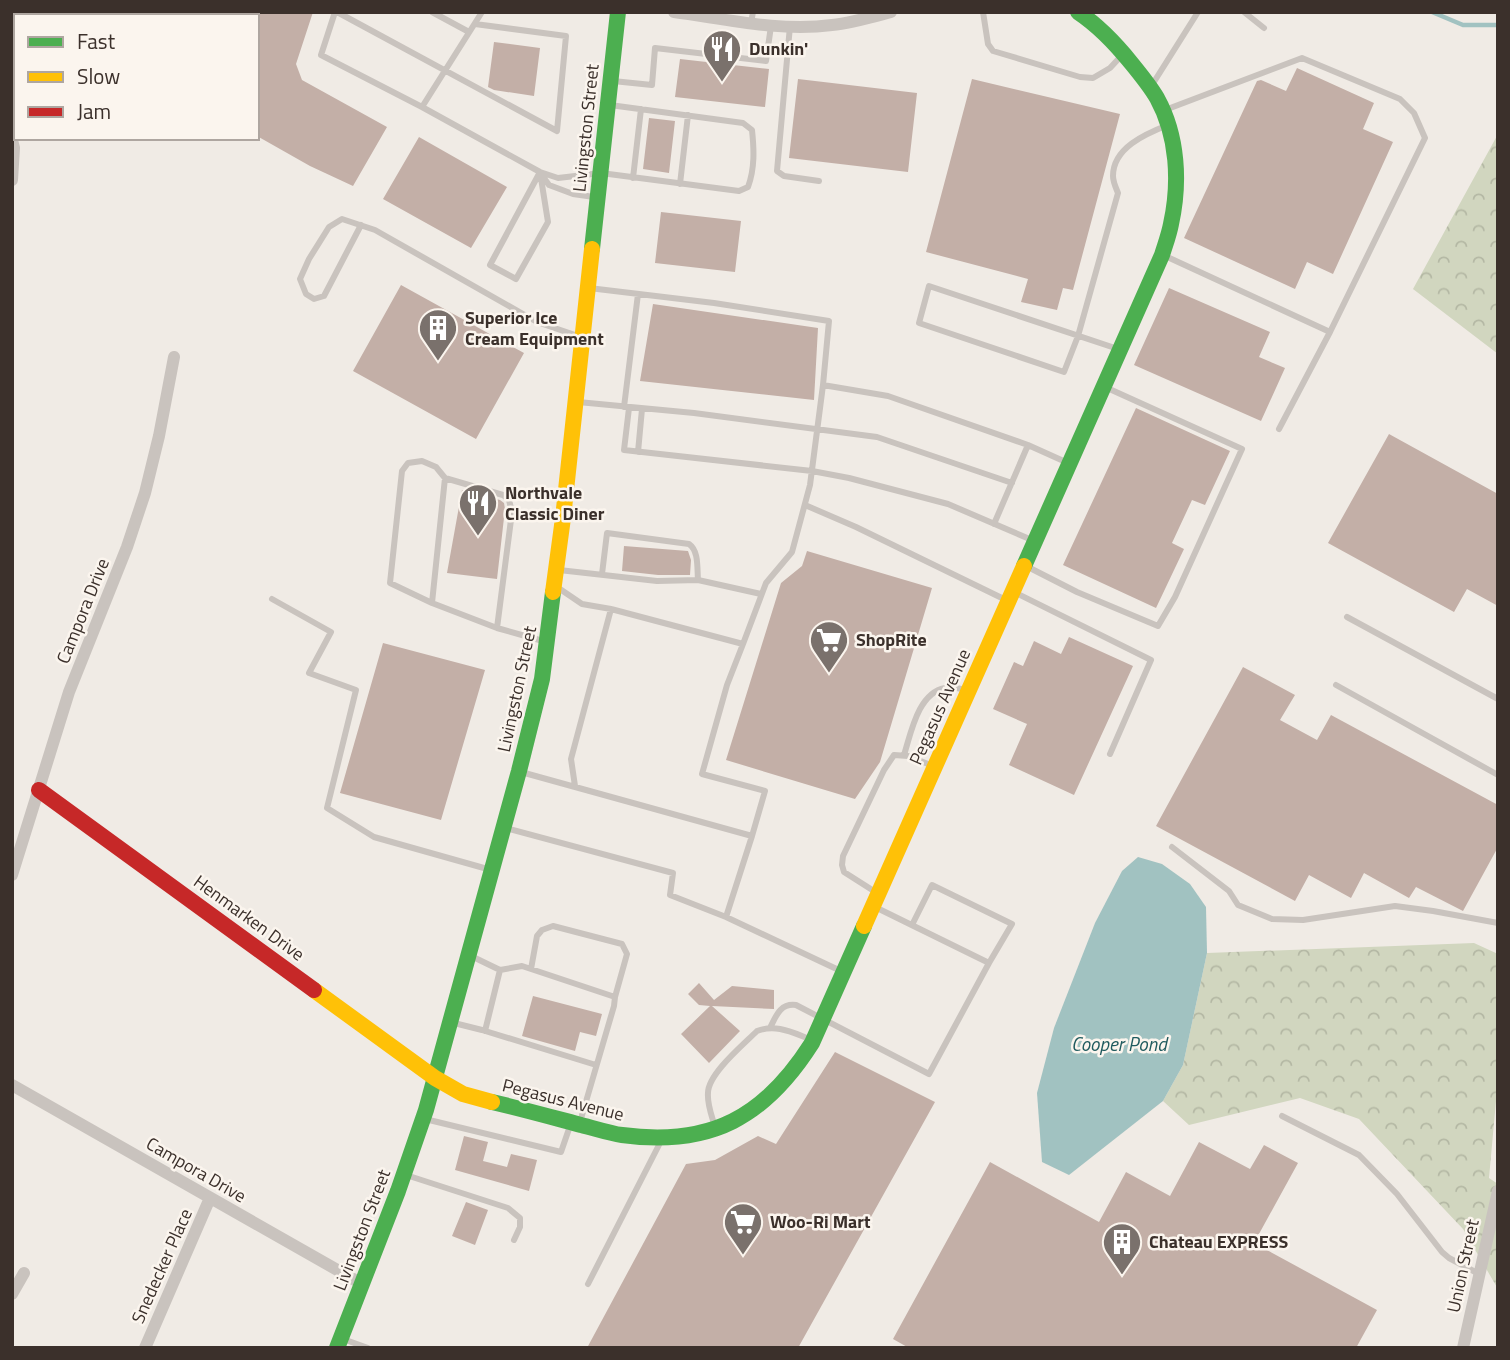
<svg xmlns="http://www.w3.org/2000/svg" width="1510" height="1360" font-family="'Titillium Web',sans-serif">
<style>
.forest{fill:url(#forest-crowns)}
.water{fill:#a1c2c1}
.lines{fill:none;stroke-linecap:round;stroke-linejoin:round}
.stream{stroke:#a1c2c1;stroke-width:4.5}
.building{fill:#c3afa7}
.lane{stroke:#c9c3be;stroke-width:6}
.street{stroke:#c9c3be;stroke-width:12}
.fast{stroke:#4caf50;stroke-width:16}
.slow{stroke:#ffc107;stroke-width:16}
.jam{stroke:#c62828;stroke-width:16}
.labels{text-anchor:middle;stroke-width:5;stroke-linejoin:round;paint-order:stroke}
.poi-label{font-size:18px;font-weight:bold;fill:#3b302b;stroke:#fbf5ee;text-anchor:start}
.street-label{font-size:18px;fill:#3b302b;stroke:#fbf5ee}
.water-label{font-size:19px;font-style:italic;fill:#1f5a5e;stroke:#fbf5ee}
</style>
<defs>
<pattern id="forest-crowns" width="20" height="18" patternUnits="userSpaceOnUse" patternTransform="scale(1.75)"><rect width="20" height="18" fill="#d1d6bf"/><path d="M2 6a3 3 0 1 1 6 0M12 15a3 3 0 1 1 6 0" fill="none" stroke="#b4b8a4"/></pattern>
</defs>
<rect width="100%" height="100%" fill="#f0ebe5"/>
<path class="forest" d="M1498 134V354L1413 289Z
M1474 943 1498 954V1079L1489 1178 1498 1184V1289L1463 1229 1359 1119 1300 1098 1189 1125 1163 1101 1183 1065 1207 953Z"/>
<path class="water" d="M1138 857 1162 864 1190 884 1206 907 1207 953 1183 1065 1163 1101 1069 1175 1042 1162 1037 1093 1054 1028 1095 923 1122 871Z"/>
<g class="lines">
<path class="stream" d="M1432 12 1463 25H1498"/>
</g>
<path class="building" d="M257 12H313L296 64 302 80 387 127 353 186 310 166 257 136Z
M494 42 540 48 534 96 494 90 488 87Z
M680 59 769 69 765 107 675 97Z
M1297 68 1374 103 1363 129 1393 142 1333 274 1307 262 1295 289 1184 238 1257 81 1261 80 1286 91Z
M798 79 917 93 908 172 789 158Z
M972 79 1120 114 1073 290 1063 288 1057 310 1021 302 1028 279 926 252Z
M649 118 675 121 669 173 643 169Z
M419 137 507 187 471 248 383 199Z
M661 212 741 221 735 272 655 263Z
M401 285 524 353 476 439 353 371Z
M1169 288 1270 332 1259 357 1285 368 1261 421 1134 365Z
M653 304 818 328 814 400 640 381Z
M1136 408 1230 451 1205 505 1192 500 1172 543 1184 549 1156 608 1063 565Z
M1389 434 1498 494V606L1467 589 1454 612 1328 543Z
M462 490 500 500 504 503 505 509 497 579 447 573Z
M624 546 688 551 691 560 690 575H658L622 571Z
M807 551 932 588 880 762 855 799 726 760 781 583 802 566Z
M1069 637 1133 666 1074 795 1009 765 1027 724 993 709 1014 662 1023 666 1034 641 1061 654Z
M383 643 485 670 441 820 340 793Z
M1243 667 1295 695 1280 720 1317 740 1331 715 1498 805V847L1463 911 1416 887 1409 898 1364 873 1351 898 1309 875 1295 901 1156 826Z
M699 983 714 1000 732 986 774 990V1009L712 1006 740 1031 709 1063 681 1034 710 1006 699 1005 688 994Z
M533 996 602 1014 596 1036 580 1032 575 1051 522 1036Z
M835 1052 935 1102 798 1348H587L686 1164 715 1160 758 1136 776 1144Z
M464 1136 488 1142 483 1161 507 1167 511 1154 537 1160 529 1191 455 1170Z
M1199 1142 1250 1169 1264 1145 1298 1163 1254 1243 1377 1310 1356 1348H909L893 1339 990 1162 1099 1222 1126 1172 1170 1196Z
M466 1202 488 1210 475 1245 452 1236Z"/>
<g class="lines">
<path class="lane" d="M335 12 321 55 422 107
M337 12 557 131 566 36 475 24
M432 12 469 32
M482 12 422 107 540 172 558 178 601 173 739 191 748 187C755 168 754 149 752 130L743 123 610 105
M983 12 988 44 993 51 1080 77 1093 78 1110 68 1123 54
M1244 12 1264 28
M751 23 753 12
M790 26 777 171 784 176 819 181
M613 81 652 85 655 48 766 61 771 26
M1152 85 1198 12
M540 172 548 222 516 279 490 265Z
M541 174 549 185 573 194 594 197 595 199
M633 178 641 109
M680 184 688 115
M361 225 324 296 314 299 306 294 300 279 309 259 329 227 342 219 375 230 537 322 581 337
M1163 255 1330 332 1425 138 1414 113 1400 99 1302 58 1165 110
M589 288 714 303 829 321 823 385
M1118 349 929 286 919 323 1064 372 1078 336 1118 193C1116 188 1113 182 1113 176 1113 148 1145 134 1168 125
M578 402 694 413 877 437 1012 483
M624 407 638 294
M629 408 624 450 812 471 849 478 948 504 1032 540
M1279 429 1330 332
M638 452 642 409
M445 478 432 603 497 628 543 641
M805 505 856 527 1006 600
M512 512 561 517
M994 524 1028 445
M1026 566 1077 592 1158 626 1175 597 1242 449 1105 387
M559 570 657 581 698 580 761 594
M602 574 607 533 689 544C699 551 697 568 698 580
M557 587 582 604 611 609 743 644 727 685 702 774 765 791 752 836 726 917
M1014 592 1151 660 1110 754
M272 599 331 632 309 673 356 690 327 808 374 837 491 870
M432 603 390 583 402 471 408 463 422 461 436 467 445 478 503 495 509 500 512 512 497 628
M1347 617 1498 699
M743 644 766 583 792 552 810 485 823 385 888 396 1028 445 1068 463
M1336 685 1498 775
M904 755C911 733 918 693 945 688 952 686 960 689 967 690
M521 772 752 836
M575 786 571 759 611 609
M506 828 673 873 670 895 726 917 843 972
M1172 847 1229 891 1238 905 1272 919 1303 920 1395 906 1433 911 1498 923
M877 893 844 872 842 865 843 856 884 770 894 755 908 756 933 766
M912 925 932 885 1012 924 989 963
M471 956 500 970 522 966 615 997
M531 969 537 936 542 930 553 926 622 944 627 954 615 997 614 1006 580 1122
M454 1023 482 1030 596 1065
M770 1028C776 1016 780 1003 796 1005L929 1074 989 963 875 907
M485 1031 500 970
M1282 1116 1359 1155 1397 1194 1442 1252 1449 1258 1479 1274
M425 1119 561 1152 571 1123
M715 1127C712 1116 707 1105 708 1093 708 1074 743 1045 757 1031 776 1024 791 1032 810 1039
M406 1175 508 1208 520 1218V1227L514 1240
M588 1284 662 1139
M343 1339 368 1348"/>
<path class="street" d="M674 12C726 19 780 32 832 25 852 23 872 17 891 12
M59 16 69 12
M12 27 16 26
M12 140 14 148 12 180
M12 875 69 692 127 547 145 493 159 436 174 357
M12 1085 362 1284
M12 1294 24 1273
M145 1348 210 1198
M1463 1348 1498 1191"/>
<path class="fast" d="M592 249 618 12
M1024 566 1162 255C1165 245 1169 235 1171 224 1180 183 1178 136 1157 98 1150 86 1141 75 1132 64 1116 44 1099 26 1078 12
M492 1102C522 1109 551 1117 581 1125 594 1128 608 1133 622 1135 711 1147 765 1117 812 1043L864 926
M337 1348 398 1191 426 1110 519 771 542 679 553 592"/>
<path class="slow" d="M553 592 563 518 592 249
M864 926 1024 566
M314 990 435 1078 463 1094 492 1102"/>
<path class="jam" d="M39 790 314 990"/>
</g>
<defs>
<g id="restaurant-pin" transform="scale(2.0125)"><path d="M0 17L-7.5 6A9.5 9.5 0 1 1 7.5 6Z" fill="#7a716c" stroke="#fbf5ee"/><path d="M-5-6h1v4h1v-4h1v4h1v-4h1v5L-1.5 .5V6h-2V.5L-5-1ZM5-6V6H3V1.5H1.5Q1.5-4 5-6Z" fill="#fff"/></g>
<g id="building-pin" transform="scale(2.0125)"><path d="M0 17L-7.5 6A9.5 9.5 0 1 1 7.5 6Z" fill="#7a716c" stroke="#fbf5ee"/><path d="M-4-6H4V6H1V3H-1V6H-4ZM-2.5-4.3h1.7v1.8h-1.7ZM.8-4.3h1.7v1.8H.8ZM-2.5-1h1.7V.8h-1.7ZM.8-1h1.7V.8H.8Z" fill="#fff"/></g>
<g id="supermarket-pin" transform="scale(2.0125)"><path d="M0 17L-7.5 6A9.5 9.5 0 1 1 7.5 6Z" fill="#7a716c" stroke="#fbf5ee"/><path d="M-6-5.5h2.5l.6 2H6L4.5 2H-2.5L-4.4-4H-6ZM-1.5 3.2a1.3 1.3 0 1 0 .1 0ZM3 3.2a1.3 1.3 0 1 0 .1 0Z" fill="#fff"/></g>
</defs>
<g fill-rule="evenodd">
<use href="#restaurant-pin" x="722" y="49"/>
<use href="#building-pin" x="438" y="328"/>
<use href="#restaurant-pin" x="478" y="503"/>
<use href="#supermarket-pin" x="829" y="640"/>
<use href="#supermarket-pin" x="743" y="1222"/>
<use href="#building-pin" x="1122" y="1242"/>
</g>
<g class="labels">
<g class="poi-label">
<text x="749" y="55">Dunkin'</text>
<text x="465" y="324">Superior Ice<tspan x="465" dy="21">Cream Equipment</tspan></text>
<text x="505" y="499">Northvale<tspan x="505" dy="21">Classic Diner</tspan></text>
<text x="856" y="646">ShopRite</text>
<text x="770" y="1228">Woo-Ri Mart</text>
<text x="1149" y="1248">Chateau EXPRESS</text>
</g>
<g class="street-label">
<text transform="translate(586 128) rotate(-84)" y="6">Livingston Street</text>
<text transform="translate(83 611) rotate(-68)" y="6">Campora Drive</text>
<text transform="translate(517 689) rotate(-78)" y="6">Livingston Street</text>
<text transform="translate(940 707) rotate(-66)" y="6">Pegasus Avenue</text>
<text transform="translate(249 918) rotate(36)" y="6">Henmarken Drive</text>
<text transform="translate(563 1100) rotate(14)" y="6">Pegasus Avenue</text>
<text transform="translate(196 1170) rotate(30)" y="6">Campora Drive</text>
<text transform="translate(362 1230) rotate(-69)" y="6">Livingston Street</text>
<text transform="translate(162 1266) rotate(-66)" y="6">Snedecker Place</text>
<text transform="translate(1463 1266) rotate(-78)" y="6">Union Street</text>
</g>
<g class="water-label">
<text x="1119" y="1051">Cooper Pond</text>
</g>
</g>
<rect width="1510" height="1360" fill="none" stroke="#3b302b" stroke-width="28"/>
<rect x="14" y="14" width="245" height="126" fill="#fbf5ee" stroke="#aea6a0" stroke-width="2"/>
<rect x="28" y="37" width="35" height="10" fill="#4caf50" stroke="#aea6a0" stroke-width="2"/>
<text x="77" y="49" font-size="21" fill="#3b302b">Fast</text>
<rect x="28" y="72" width="35" height="10" fill="#ffc107" stroke="#aea6a0" stroke-width="2"/>
<text x="77" y="84" font-size="21" fill="#3b302b">Slow</text>
<rect x="28" y="107" width="35" height="10" fill="#c62828" stroke="#aea6a0" stroke-width="2"/>
<text x="77" y="119" font-size="21" fill="#3b302b">Jam</text>
</svg>
